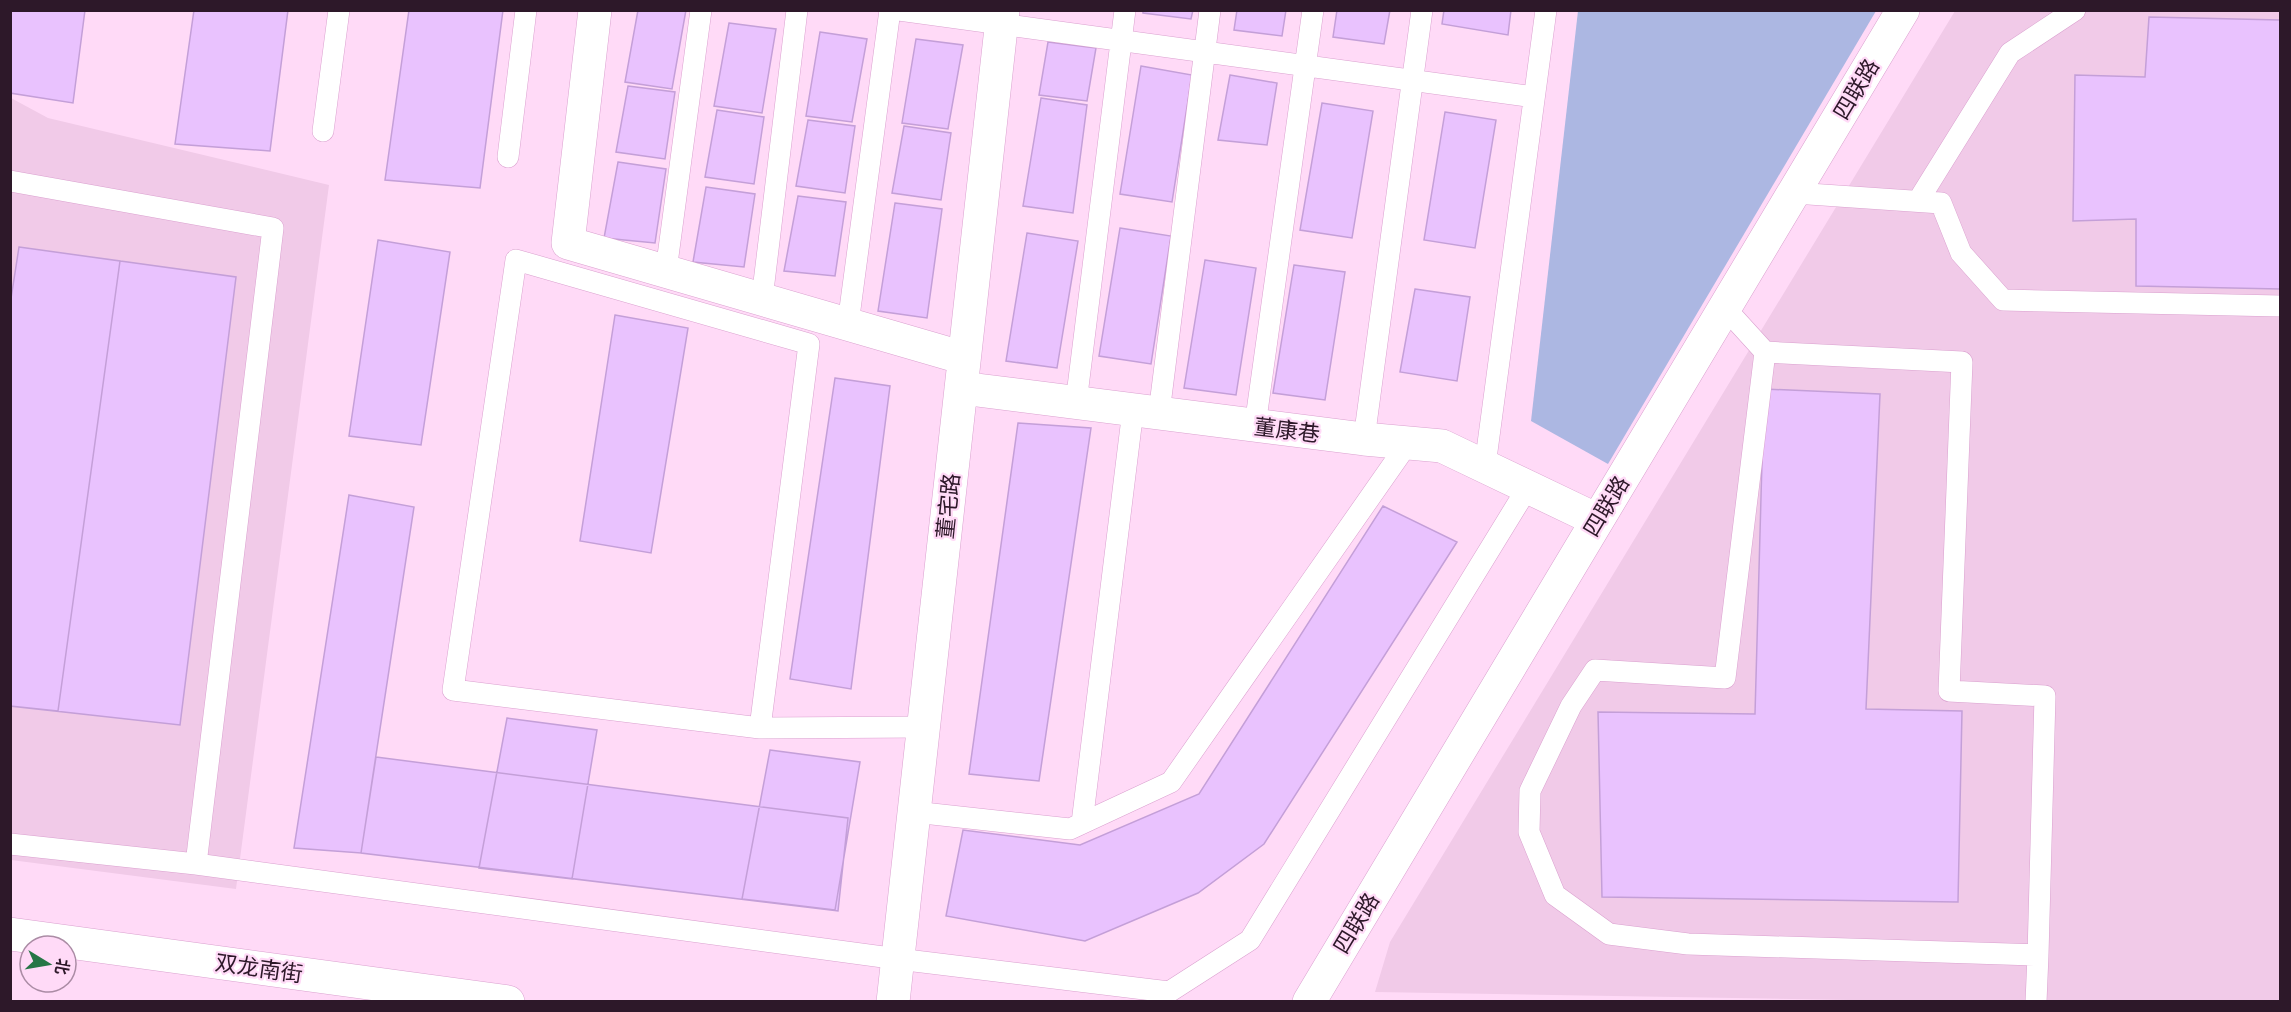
<svg xmlns="http://www.w3.org/2000/svg" width="2291" height="1012" font-family="Jost,'Noto Sans SC',sans-serif">
<style>
.built{fill:#f1cae8}
.green{fill:#acb7e2}
.building{fill:#e9c2fe;stroke:#c49fd8;stroke-width:1.5}
.lines{fill:none;stroke-linecap:round;stroke-linejoin:round}
.service-casing{stroke:#daa1cf;stroke-width:22}
.minor-casing{stroke:#daa1cf;stroke-width:34}
.secondary-casing{stroke:#daa1cf;stroke-width:34}
.service{stroke:#fff;stroke-width:21}
.minor{stroke:#fff;stroke-width:33}
.secondary{stroke:#fff;stroke-width:33}
.labels{text-anchor:middle;stroke-width:4.5;stroke-linejoin:round;paint-order:stroke}
.street-label{font-size:22px;fill:#2d1829;stroke:#ffdaf7}
</style>
<rect width="100%" height="100%" fill="#ffdaf7"/>
<path class="built" d="M1955 11H2280V1001H1906L1375 992 1390 942Z
M11 98 48 118 329 185 236 889 11 860Z"/>
<path class="green" d="M1578 11H1876L1608 464 1531 421Z"/>
<path class="building" d="M10 10H85L73 103 10 93Z
M194 10H288L270 151 175 144Z
M409 10H503L480 188 385 180Z
M638 10H686L672 89 625 82Z
M1143 10H1193L1191 19 1143 13Z
M1237 10H1286L1282 36 1234 30Z
M1337 10H1390L1384 44 1333 37Z
M1444 10H1511L1508 35 1442 24Z
M2149 17 2280 20V289L2136 286V219L2073 221 2075 75 2145 77Z
M729 23 776 29 762 113 714 106Z
M820 32 867 39 852 122 806 116Z
M916 39 963 45 948 129 902 123Z
M1048 42 1096 48 1087 101 1039 95Z
M1141 66 1192 75 1172 202 1120 194Z
M1230 75 1277 83 1267 145 1218 140Z
M628 86 675 92 665 159 616 152Z
M1041 98 1087 105 1073 213 1023 206Z
M1322 103 1373 111 1352 238 1300 230Z
M717 110 764 117 754 184 705 177Z
M1445 112 1496 120 1475 248 1424 240Z
M808 120 855 126 845 193 796 186Z
M904 126 951 133 941 200 892 193Z
M618 162 666 169 655 243 604 238Z
M706 187 755 194 744 267 693 262Z
M798 196 846 202 835 276 784 271Z
M895 203 942 209 927 318 878 311Z
M1120 228 1171 236 1151 364 1099 356Z
M1027 233 1078 241 1057 368 1006 361Z
M378 240 450 252 421 445 349 436Z
M19 247 236 277 180 725 10 706V305Z
M19 247 120 261 58 711 10 706V305Z
M1205 260 1256 268 1236 395 1184 388Z
M1294 265 1345 272 1325 400 1273 393Z
M1415 289 1470 297 1457 381 1400 372Z
M615 315 688 328 651 553 580 541Z
M835 378 890 386 851 689 790 679Z
M1764 389 1880 394 1866 709 1962 711 1958 902 1602 897 1598 712 1755 714Z
M1018 423 1091 428 1039 781 969 774Z
M349 495 414 507 361 853 294 848Z
M1383 506 1457 542 1264 844 1198 893 1085 941 946 916 963 830 1080 845 1199 794Z
M507 718 597 730 572 879 479 868Z
M770 750 860 762 835 910 742 899Z
M376 757 848 818 838 911 361 853Z"/>
<g class="lines">
<g class="service-casing">
<path id="service" d="M899 10 1534 97
M323 131 339 10
M508 157 526 10
M10 181 273 228 196 864
M1794 193 1941 203 1961 253 2003 300 2280 306
M1918 201 2010 53 2075 10
M666 271 701 10
M762 299 797 10
M1725 308 1765 352 1725 678 1595 670 1571 706 1530 791 1529 832 1555 895 1609 934 1688 944 2038 955 2036 1002
M848 324 890 10
M1765 352 1962 362 1949 691 2045 696 2038 955
M1076 403 1125 10
M1159 413 1210 10
M1255 426 1313 10
M1364 439 1422 10
M1485 466 1546 10
M760 728 809 344 516 260 453 690 760 728 923 727
M914 812 1070 829 1171 782 1408 443
M1082 823 1133 410
M10 844 196 864 898 959 1169 992 1250 940 1528 487"/>
</g>
<g class="minor-casing">
<path id="minor" d="M595 10 568 243 964 358
M961 388 1364 439 1442 446 1597 520
M893 1002 1003 10
M1309 1002 1903 10"/>
</g>
<g class="secondary-casing">
<path id="secondary" d="M10 934 508 1002"/>
</g>
<use href="#service" class="service"/>
<use href="#minor" class="minor"/>
<use href="#secondary" class="secondary"/>
</g>
<g class="labels">
<g class="street-label">
<text transform="translate(1856 89) rotate(-59)" y="8">四联路</text>
<text transform="translate(1287 430) rotate(7)" y="8">董康巷</text>
<text transform="translate(948 506) rotate(-84)" y="8">董宅路</text>
<text transform="translate(1606 506) rotate(-59)" y="8">四联路</text>
<text transform="translate(1356 923) rotate(-59)" y="8">四联路</text>
<text transform="translate(259 968) rotate(8)" y="8">双龙南街</text>
</g>
</g>
<rect width="2291" height="1012" fill="none" stroke="#2d1829" stroke-width="24"/>
<g transform="translate(48 964) rotate(101)"><circle r="28" fill="#ffdaf7" stroke="#ab8ca5" stroke-width="1.5"/>
<path d="M0-4.5L10 22L0 15L-10 22Z" fill="#267646"/>
<text y="-9" font-size="16" font-weight="bold" text-anchor="middle" fill="#2d1829">北</text>
</g>
</svg>
